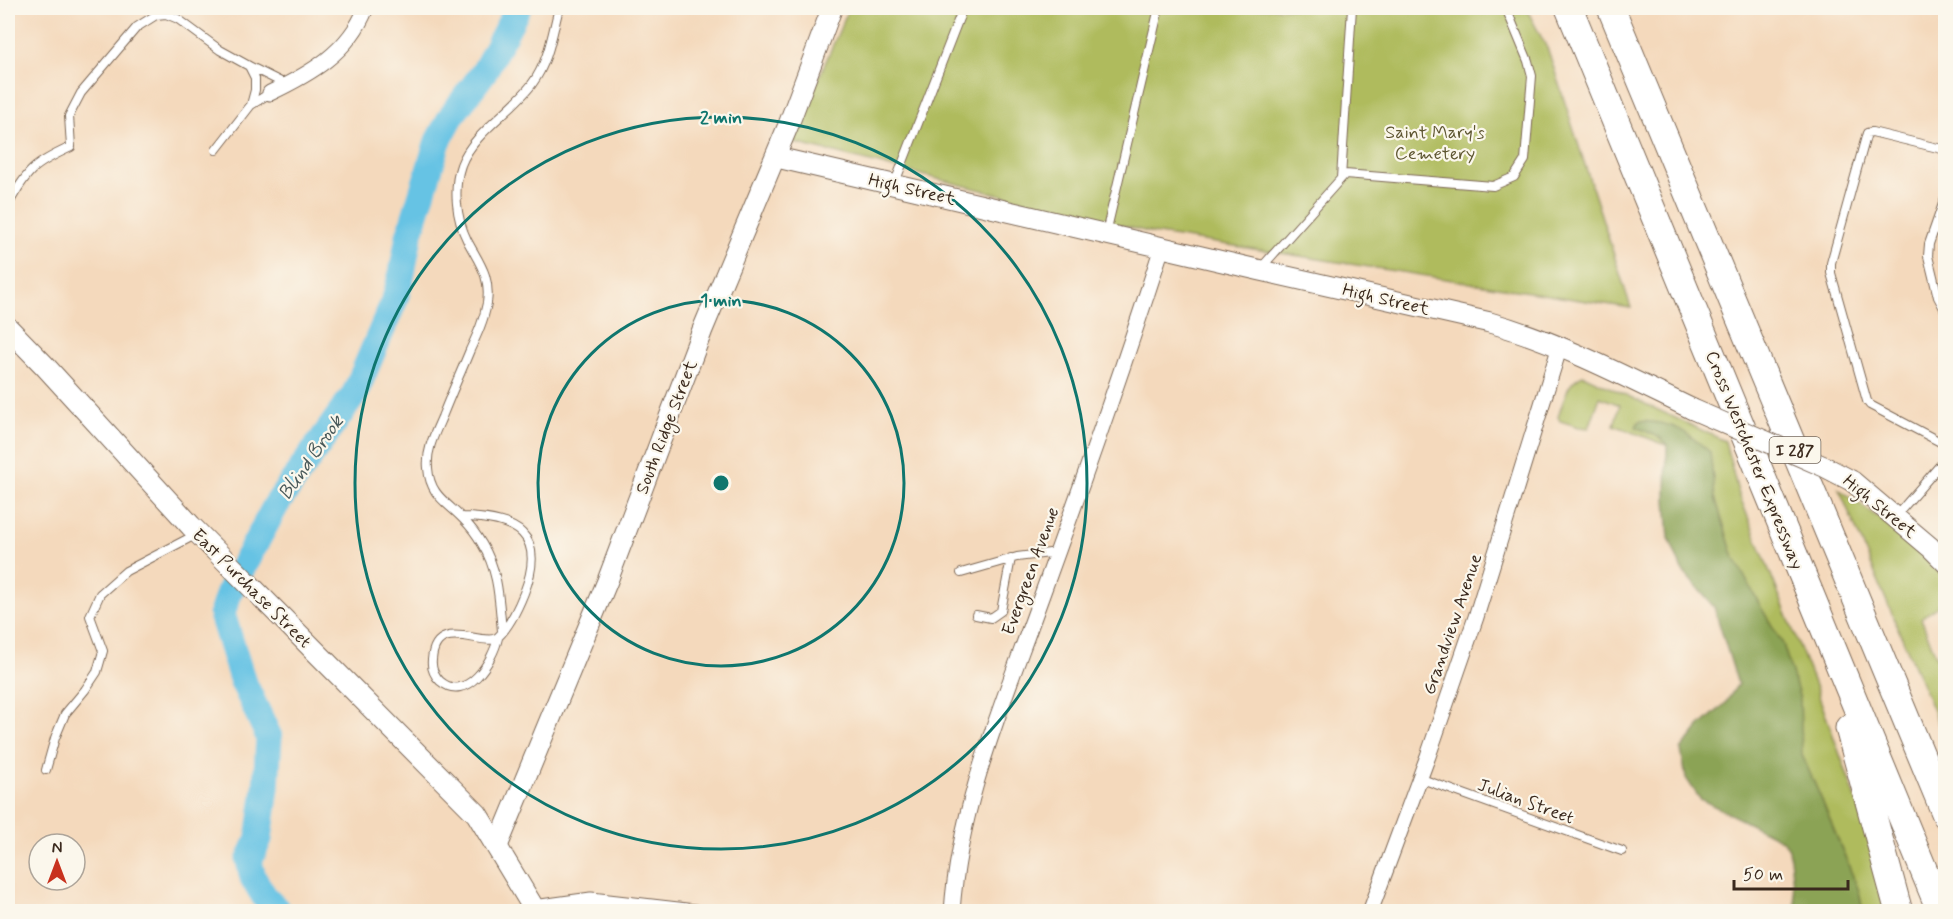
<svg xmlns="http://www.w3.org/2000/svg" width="1953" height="919" font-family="Mynerve,sans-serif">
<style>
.green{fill:#afbb5d;stroke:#75723e;stroke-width:1.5}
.forest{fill:#8ba354;stroke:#636639;stroke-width:1.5}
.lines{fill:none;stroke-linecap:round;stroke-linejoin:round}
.river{stroke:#66c3e4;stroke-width:27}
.service-casing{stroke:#7c6755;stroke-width:10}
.minor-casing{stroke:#7c6755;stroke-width:17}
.tertiary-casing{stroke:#7c6755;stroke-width:22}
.secondary-casing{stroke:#7c6755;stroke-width:23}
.motorway-casing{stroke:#7c6755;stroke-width:29}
.service{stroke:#fff;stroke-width:8}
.minor{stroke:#fff;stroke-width:15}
.tertiary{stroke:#fff;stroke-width:20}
.secondary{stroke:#fff;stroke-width:21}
.motorway{stroke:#fff;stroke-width:27}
.tertiary-bridge-casing{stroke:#7c6755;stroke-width:22;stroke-linecap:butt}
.tertiary-bridge{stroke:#fff;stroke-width:20}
.ring{fill:none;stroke:#0f766e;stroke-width:3}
.labels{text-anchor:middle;stroke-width:4.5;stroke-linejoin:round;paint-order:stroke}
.shield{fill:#fbf7ec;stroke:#75685c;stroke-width:1.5}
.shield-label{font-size:16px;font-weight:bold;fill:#3b2a1e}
.park-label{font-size:18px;fill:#5e5631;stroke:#fbf7ec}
.street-label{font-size:18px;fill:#3b2a1e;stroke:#fbf7ec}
.water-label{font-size:20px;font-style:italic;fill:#485859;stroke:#fbf7ec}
.centre{fill:#0f766e;stroke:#fbf7ec;stroke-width:3}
.ring-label{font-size:18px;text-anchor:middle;font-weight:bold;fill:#0f766e;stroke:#fbf7ec;stroke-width:4.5;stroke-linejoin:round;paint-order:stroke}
</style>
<rect width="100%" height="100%" fill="#fbf7ec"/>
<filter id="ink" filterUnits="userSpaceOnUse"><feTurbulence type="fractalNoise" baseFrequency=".0167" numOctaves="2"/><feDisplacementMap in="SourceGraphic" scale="12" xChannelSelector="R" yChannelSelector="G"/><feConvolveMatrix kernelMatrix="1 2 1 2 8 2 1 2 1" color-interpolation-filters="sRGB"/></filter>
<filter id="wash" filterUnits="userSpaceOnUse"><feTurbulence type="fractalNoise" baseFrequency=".008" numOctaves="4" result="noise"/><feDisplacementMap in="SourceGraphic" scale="24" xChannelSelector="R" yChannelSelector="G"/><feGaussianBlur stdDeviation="1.35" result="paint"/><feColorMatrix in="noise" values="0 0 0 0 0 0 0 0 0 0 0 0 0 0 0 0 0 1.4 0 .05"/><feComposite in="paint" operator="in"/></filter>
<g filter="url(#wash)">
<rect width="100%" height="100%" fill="#f4d9bc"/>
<path class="green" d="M849 8H1526L1548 50 1631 308 1152 233 791 142Z
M1583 375 1725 441 1738 492 1816 688 1865 824 1887 911H1830L1750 708 1679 450 1614 425 1620 405 1600 397 1589 428 1579 427 1560 421 1558 417C1564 401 1566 382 1583 375Z
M1839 489 1907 539 1945 578V604L1942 603 1921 618 1945 679V739Z"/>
<path class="forest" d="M1639 421C1674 422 1684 430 1710 452L1715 497 1733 555 1762 609 1783 644 1800 699 1802 755 1821 798 1859 891 1863 911H1796L1789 849 1784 841 1700 799 1686 778 1681 750 1700 726 1725 704 1738 684 1714 607 1682 570 1669 538 1666 499 1667 445 1661 438 1636 427Z"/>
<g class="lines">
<path class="river" d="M279 912 266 899 253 878 249 861 259 839 266 788 269 737 242 679 222 614 229 592 276 505 355 393 395 299 402 273 409 236 438 141 452 115 484 72 518 8"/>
</g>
</g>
<g filter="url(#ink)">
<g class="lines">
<g class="service-casing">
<path id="service" d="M249 66 285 84
M216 150 251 105 270 93
M1946 150 1872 132 1867 133 1831 263V273L1867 401 1870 405 1946 445
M1341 178 1352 8
M894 185 963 8
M1946 195 1929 244 1928 256 1938 297 1946 312
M8 205C28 169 34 164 71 147L69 116 81 93 137 27 156 15 166 14 178 19 220 50 249 66 255 78V90L251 105
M1106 233 1159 8
M1260 269 1345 174 1493 186 1514 177 1525 160 1532 76 1528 61 1506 8
M462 517C517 518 547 534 524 593 518 608 510 626 498 637 485 649 435 614 432 660 431 669 434 675 440 681 467 704 493 660 498 638
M1895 517 1941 464 1946 456
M961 573 1017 557 1058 552
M976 615 991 618 1001 611 1011 558
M502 631C499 601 499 571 482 544 477 535 470 526 463 519 447 502 430 496 428 468 426 450 435 433 442 417 451 394 461 372 470 350 477 335 484 320 487 303 491 276 479 263 467 240 456 218 453 188 461 165 473 133 512 111 532 84 549 61 552 34 559 8
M46 770 55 738 65 714 85 690 97 672 103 651 90 616 100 594 126 571 197 534
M1419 778 1622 851"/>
</g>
<g class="minor-casing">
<path id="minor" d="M270 93C310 74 349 52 366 8
M532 912 534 908 591 900 695 912
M952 912C959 805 1003 703 1039 603 1082 485 1124 367 1162 247
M1370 912 1428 756 1476 617 1560 346"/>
</g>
<g class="tertiary-casing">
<path id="tertiary" d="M775 157 1259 270 1488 322C1560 342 1626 377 1692 409
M1852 481 1930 547 1946 563
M498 845 607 582 702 331 788 126 832 8"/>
</g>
<g class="secondary-casing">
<path id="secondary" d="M8 328 44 365 191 526 477 814 536 912"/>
</g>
<g class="motorway-casing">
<path id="motorway" d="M1569 8 1941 912
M1611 8 1946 815
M1849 728 1899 912"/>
</g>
<use href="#service" class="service"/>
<use href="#minor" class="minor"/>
<use href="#tertiary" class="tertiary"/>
<use href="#secondary" class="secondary"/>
<use href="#motorway" class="motorway"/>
<g class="tertiary-bridge-casing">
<path id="tertiary-bridge" d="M1692 409 1825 467 1852 481"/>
</g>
<use href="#tertiary-bridge" class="tertiary-bridge"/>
</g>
</g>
<g class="ring">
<circle cx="721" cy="483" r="183"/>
<circle cx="721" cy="483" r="366"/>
</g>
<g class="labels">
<rect class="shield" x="1769.5" y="437" width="51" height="26" rx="4.5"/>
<g class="shield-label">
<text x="1795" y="456">I 287</text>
</g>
<g class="park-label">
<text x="1435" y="138">Saint Mary's<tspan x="1435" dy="21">Cemetery</tspan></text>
</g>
<g class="street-label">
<text transform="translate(912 189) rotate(13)" y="6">High Street</text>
<text transform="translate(1386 299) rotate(13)" y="6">High Street</text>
<text transform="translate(666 427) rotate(-69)" y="6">South Ridge Street</text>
<text transform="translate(1755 460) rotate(68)" y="6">Cross Westchester Expressway</text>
<text transform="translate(1880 506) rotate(39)" y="6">High Street</text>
<text transform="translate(1030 571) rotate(-70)" y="6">Evergreen Avenue</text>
<text transform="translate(252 588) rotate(45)" y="6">East Purchase Street</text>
<text transform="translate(1452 624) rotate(-71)" y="6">Grandview Avenue</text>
<text transform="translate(1526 801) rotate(20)" y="6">Julian Street</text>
</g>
<g class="water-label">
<text transform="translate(310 457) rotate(-55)" y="7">Blind Brook</text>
</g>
</g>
<circle cx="721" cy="483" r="9" class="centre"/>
<g class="ring-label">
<text x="721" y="123">2 min</text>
<text x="721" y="306">1 min</text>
</g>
<rect width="1953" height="919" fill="none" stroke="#fbf7ec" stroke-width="30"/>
<g transform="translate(57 862)"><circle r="28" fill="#fbf7ec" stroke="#aea59a" stroke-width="1.5"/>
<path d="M0-4.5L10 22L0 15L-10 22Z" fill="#c8321e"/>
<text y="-9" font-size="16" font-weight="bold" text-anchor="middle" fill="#3b2a1e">N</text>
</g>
<path d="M1734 880v9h114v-9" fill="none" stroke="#3b2a1e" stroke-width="3"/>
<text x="1743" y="880" font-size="18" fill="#3b2a1e" stroke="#fbf7ec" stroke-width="4.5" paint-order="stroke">50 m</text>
</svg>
